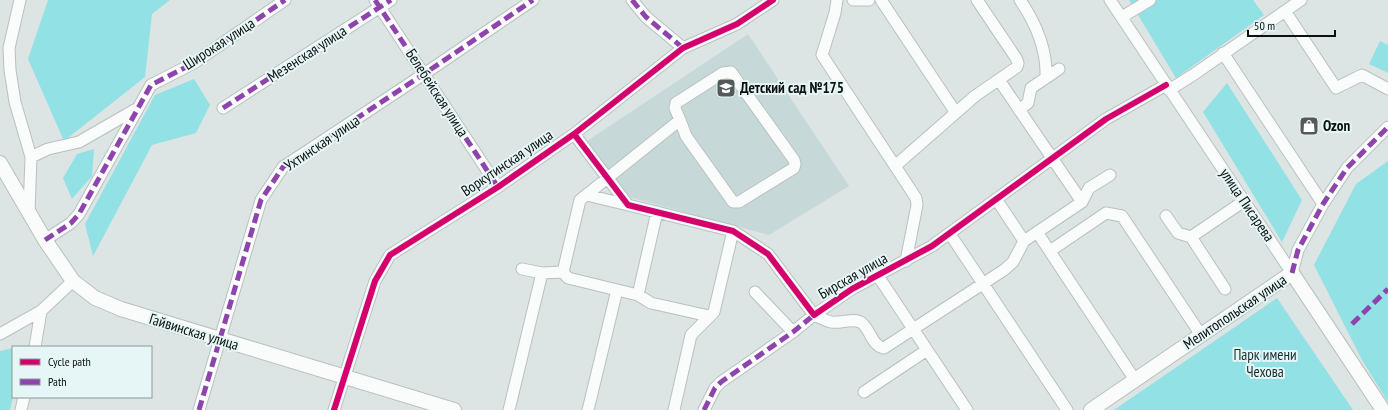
<svg xmlns="http://www.w3.org/2000/svg" width="1388" height="410" font-family="'PT Sans Narrow',sans-serif">
<style>
.built{fill:#c7d8d9}
.green{fill:#92e1e5}
.lines{fill:none;stroke-linecap:round;stroke-linejoin:round}
.minor-casing{stroke:#b9c0c0;stroke-width:13}
.major-casing{stroke:#b9c0c0;stroke-width:16}
.minor{stroke:#fafbfb;stroke-width:11}
.major{stroke:#fafbfb;stroke-width:14}
.quiet{stroke:#8e44ad;stroke-width:5;stroke-dasharray:10 5;stroke-linecap:butt}
.cycleway-casing{stroke:#e6f5f5;stroke-width:8}
.cycleway{stroke:#d6006c;stroke-width:6}
.labels{text-anchor:middle;stroke-width:4;stroke-linejoin:round;paint-order:stroke}
.street-label{font-size:15px;fill:#0b1010;stroke:#e6f5f5}
.poi-label{font-size:15px;font-weight:bold;fill:#0b1010;stroke:#e6f5f5;text-anchor:start}
.park-label{font-size:15px;fill:#152f30;stroke:#e6f5f5}
</style>
<rect width="100%" height="100%" fill="#dce4e4"/>
<path class="built" d="M748 34 849 186 769 235 629 197 587 141Z"/>
<path class="green" d="M48 0H170L152 14 145 77 64 141 28 59Z
M1129 0H1253L1264 15 1176 78Z
M1380 41 1388 45V73L1369 64Z
M194 79 210 105 196 133 152 145 93 256 85 224 155 95Z
M1227 83 1302 200 1282 242 1203 112Z
M94 149 92 176 72 199 63 178 77 154Z
M1388 161V402L1362 360 1314 265 1356 184Z
M1277 298 1353 410H1114Z
M13 348V397L10 410H0V351Z"/>
<g class="lines">
<g class="minor-casing">
<path id="minor" d="M20 0 9 48 10 70 15 102 31 157 29 212
M375 0 498 187
M632 0 646 17 683 48
M837 0 835 13 822 55 895 166 975 96 1017 67 1018 63 1016 58 977 0
M853 0H869
M881 0 956 113
M1020 0C1035 22 1047 50 1046 77
M1110 0 1292 273
M1285 11 1336 88 1362 75 1388 89
M1122 17 1150 0
M1223 53 1323 204
M999 80 1082 202
M1169 90 1193 75 1301 0
M223 108 391 0
M1019 110 1028 103 1031 88 1059 69
M574 134 628 205 733 231 768 254 814 315 852 289 932 246 1106 119 1166 85
M31 157 48 149 79 142 138 108
M895 166 916 198 917 205 906 261
M587 195 628 205
M996 199 1024 241 1082 202 1089 188 1110 175
M1166 216 1178 233 1191 237
M1037 232 1135 380
M950 234 1067 410
M45 240 71 223 79 214 151 85 194 63 285 0
M1050 251 1106 213 1122 216 1201 335
M522 269 542 273
M563 272 568 278 638 295 651 303 709 316
M1292 273 1298 250 1323 204 1347 168 1388 127
M878 276 967 410
M1225 289 1191 237 1244 201
M755 292 793 332
M638 295 657 212
M0 334 41 311 73 281
M35 347 41 311
M864 392 927 350
M21 410 24 397
M199 410 261 200 283 167 424 74 533 0
M334 410 375 281 390 255 498 187 574 134 683 48 737 24 773 0
M509 410 542 273 563 272 580 200 680 120 686 136 733 202H739L794 168 795 164 794 160 731 72 723 73 676 103 675 108 680 120
M588 410 617 290
M674 410 691 335 714 312 733 231
M704 410 715 388 721 382 793 332 814 315C819 317 826 321 831 322 840 324 854 317 862 323 871 331 872 346 884 348L1004 270 1013 262 1024 241"/>
</g>
<g class="major-casing">
<path id="major" d="M0 163 45 240 73 281 95 298 121 309 454 410
M1091 410 1292 273 1383 410"/>
</g>
<use href="#minor" class="minor"/>
<use href="#major" class="major"/>
<path class="quiet" d="M375 0 498 187
M632 0 646 17 683 48
M223 108 391 0
M45 240 71 223 79 214 151 85 194 63 285 0
M1292 273 1298 250 1323 204 1347 168 1388 127
M1352 324 1388 289
M199 410 261 200 283 167 424 74 533 0
M704 410 715 388 721 382 793 332 814 315"/>
<g class="cycleway-casing">
<path id="cycleway" d="M574 134 628 205 733 231 768 254 814 315 852 289 932 246 1106 119 1166 85
M334 410 375 281 390 255 498 187 574 134 683 48 737 24 773 0"/>
</g>
<use href="#cycleway" class="cycleway"/>
</g>
<defs>
<g id="school-square" transform="scale(1)"><rect x="-9" y="-9" width="18" height="18" rx="4" fill="#545a5a" stroke="#e6f5f5"/><path d="M0-5L7-2L0 1L-7-2ZM-4 1L0 2.5L4 1V4Q0 6-4 4Z" fill="#fff"/></g>
<g id="shop-square" transform="scale(1)"><rect x="-9" y="-9" width="18" height="18" rx="4" fill="#545a5a" stroke="#e6f5f5"/><path d="M-5-2.5h2.3a2.7 3.5 0 0 1 5.4 0H5L5.5 6h-11ZM-1.5-2.5h3a1.5 2.3 0 0 0-3 0Z" fill="#fff"/></g>
</defs>
<g fill-rule="evenodd">
<use href="#school-square" x="726" y="88"/>
<use href="#shop-square" x="1309" y="126"/>
</g>
<g class="labels">
<g class="street-label">
<text transform="translate(219 44) rotate(-33)" y="5">Широкая улица</text>
<text transform="translate(307 54) rotate(-33)" y="5">Мезенская улица</text>
<text transform="translate(437 93) rotate(57)" y="5">Белебейская улица</text>
<text transform="translate(322 143) rotate(-34)" y="5">Ухтинская улица</text>
<text transform="translate(507 163) rotate(-34)" y="5">Воркутинская улица</text>
<text transform="translate(1247 205) rotate(56)" y="5">улица Писарева</text>
<text transform="translate(853 276) rotate(-30)" y="5">Бирская улица</text>
<text transform="translate(1235 312) rotate(-34)" y="5">Мелитопольская улица</text>
<text transform="translate(194 332) rotate(17)" y="5">Гайвинская улица</text>
</g>
<g class="poi-label">
<text x="740" y="93">Детский сад №175</text>
<text x="1323" y="131">Ozon</text>
</g>
<g class="park-label">
<text x="1265" y="360">Парк имени<tspan x="1265" dy="17">Чехова</tspan></text>
</g>
</g>
<rect x="12" y="346" width="140" height="52" fill="#e6f5f5" stroke="#8e9999"/>
<rect x="20" y="359" width="20" height="6" fill="#d6006c" stroke="#8e9999"/>
<text x="48" y="366" font-size="12" fill="#0b1010">Cycle path</text>
<rect x="20" y="379" width="20" height="6" fill="#8e44ad" stroke="#8e9999"/>
<text x="48" y="386" font-size="12" fill="#0b1010">Path</text>
<path d="M1248 30v6h87v-6" fill="none" stroke="#0b1010" stroke-width="2"/>
<text x="1254" y="30" font-size="12" fill="#0b1010" stroke="#e6f5f5" stroke-width="3" paint-order="stroke">50 m</text>
</svg>
